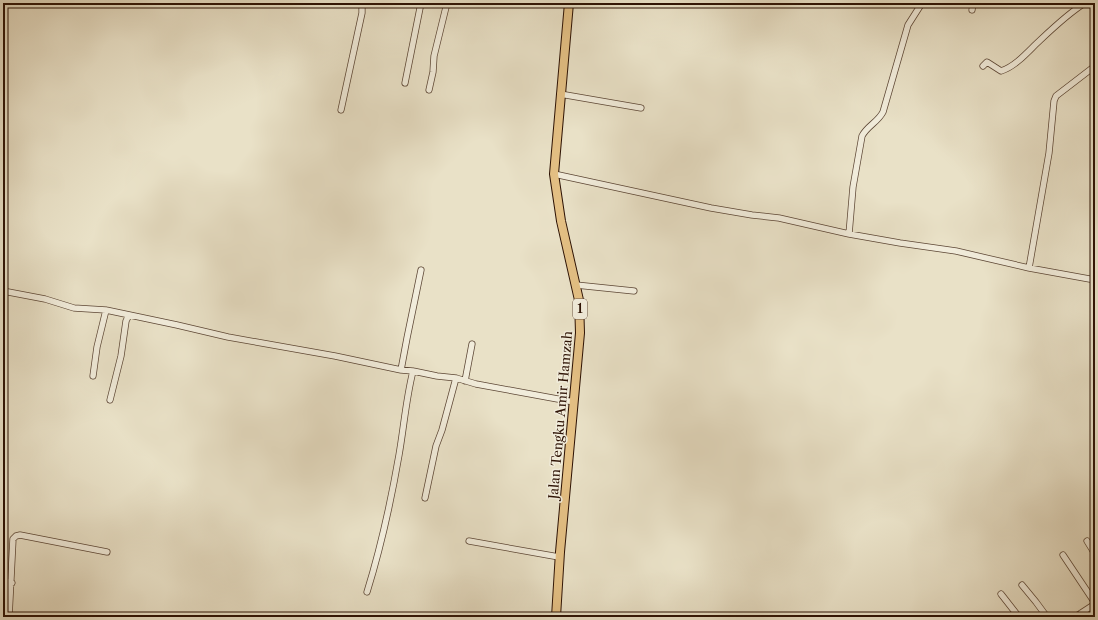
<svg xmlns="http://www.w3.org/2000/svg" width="1098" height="620" font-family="'Libre Caslon Text',serif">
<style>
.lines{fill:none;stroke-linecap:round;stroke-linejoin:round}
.minor-casing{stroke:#5c4635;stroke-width:7}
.highway-casing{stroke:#2d1204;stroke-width:10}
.minor{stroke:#f1ecdb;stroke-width:5.5}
.highway{stroke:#e4c084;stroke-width:8}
.labels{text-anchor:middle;stroke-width:3;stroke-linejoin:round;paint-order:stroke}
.shield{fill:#f1ecdb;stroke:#685344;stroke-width:1}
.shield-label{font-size:12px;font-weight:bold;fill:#2d1204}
.street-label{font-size:13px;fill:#2d1204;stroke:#f1ecdb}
</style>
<rect width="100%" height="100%" fill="#e9e1c7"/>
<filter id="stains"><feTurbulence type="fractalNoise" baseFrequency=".005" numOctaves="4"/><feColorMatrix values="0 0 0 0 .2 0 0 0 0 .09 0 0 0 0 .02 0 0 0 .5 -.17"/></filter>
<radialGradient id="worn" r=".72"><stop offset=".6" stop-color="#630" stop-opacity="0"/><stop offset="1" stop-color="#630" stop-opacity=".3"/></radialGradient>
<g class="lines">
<g class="minor-casing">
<path id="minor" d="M972 10 973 3
M983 66 987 62 1001 71C1014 67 1026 54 1035 45 1051 30 1067 14 1085 3
M405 83 421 3
M429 90 433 72 434 56 447 3
M560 94 641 108
M341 110 362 13V3
M554 174 711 208 752 215 779 218 849 234 900 243 956 251 1029 268 1095 280
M849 234 853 187 862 136C867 126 878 122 883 112L908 25 922 3
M1029 268 1049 153 1054 101 1056 96 1095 66
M576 285 634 291
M3 291 45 299 74 308 106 310 177 325 228 337 335 356 401 370 413 371 437 376 456 378 476 384 574 402
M401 370 407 338 421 270
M93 376 97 347 106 310
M465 381 472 344
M110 400 121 356 126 321 129 315
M425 498 436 446 442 430 456 378
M469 541 559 557
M1087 541 1095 554
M1063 555 1095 603
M3 581 12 583
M1022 585 1036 602 1047 617
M367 592C381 547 391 501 399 455 404 426 406 399 413 371
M1001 594 1019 617
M1081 613 1092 617
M3 617H4
M9 617 13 539 16 536 20 535 107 552
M1075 617 1095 604"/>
</g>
<g class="highway-casing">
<path id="highway" d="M556 617 560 552 580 333 579 300 561 221 554 174 569 3"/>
</g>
<use href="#minor" class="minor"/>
<use href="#highway" class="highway"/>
</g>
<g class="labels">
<rect class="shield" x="573" y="299" width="14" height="20" rx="3"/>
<g class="shield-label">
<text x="580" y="313">1</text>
</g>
<g class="street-label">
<text transform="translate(560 415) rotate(-85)" y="5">Jalan Tengku Amir Hamzah</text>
</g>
</g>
<rect width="1098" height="620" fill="none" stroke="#e9e1c7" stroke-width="16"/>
<rect x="4" y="4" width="1090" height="612" fill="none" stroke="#2d1204" stroke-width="2"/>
<rect x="8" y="8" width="1082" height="604" fill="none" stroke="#2d1204"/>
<rect width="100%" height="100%" filter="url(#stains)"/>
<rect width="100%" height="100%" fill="url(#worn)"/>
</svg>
